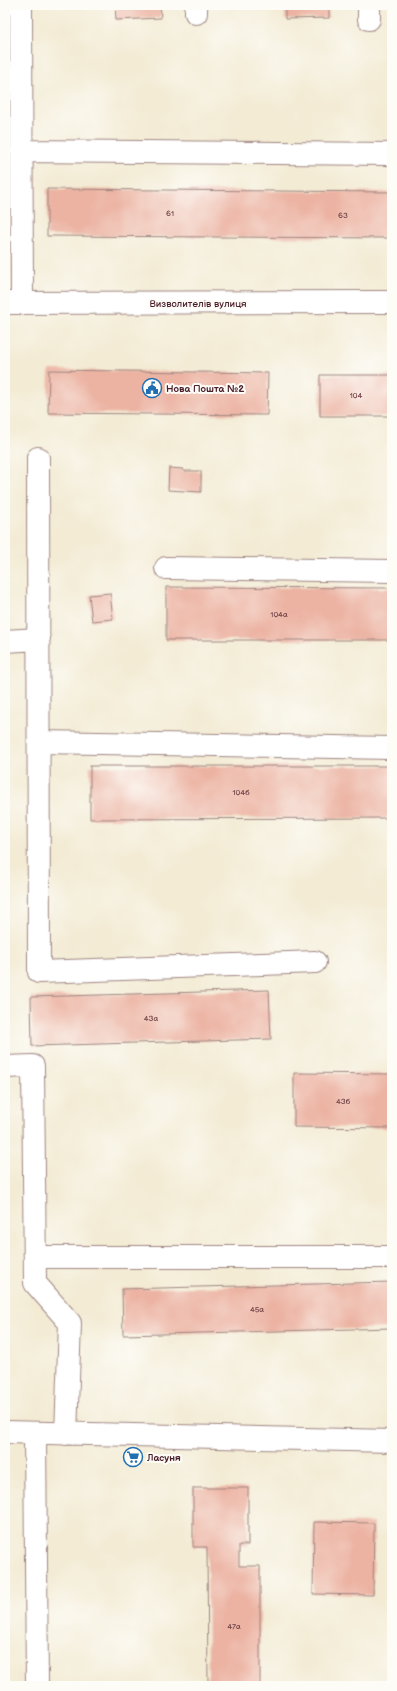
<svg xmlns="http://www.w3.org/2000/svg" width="397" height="1691" font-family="'Balsamiq Sans',sans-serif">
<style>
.building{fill:#ecb3a3}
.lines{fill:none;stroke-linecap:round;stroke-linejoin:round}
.minor-casing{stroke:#9e8580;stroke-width:24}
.minor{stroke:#fff;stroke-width:22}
.labels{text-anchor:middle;stroke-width:4;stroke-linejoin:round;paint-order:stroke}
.number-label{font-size:8px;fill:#724449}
.street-label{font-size:10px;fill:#4a1f2b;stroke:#fdfcf7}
.poi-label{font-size:10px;font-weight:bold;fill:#4a1f2b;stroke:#fdfcf7;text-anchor:start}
</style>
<rect width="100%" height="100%" fill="#fdfcf7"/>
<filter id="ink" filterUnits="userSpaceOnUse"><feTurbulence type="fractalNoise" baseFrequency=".025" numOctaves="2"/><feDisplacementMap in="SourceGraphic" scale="8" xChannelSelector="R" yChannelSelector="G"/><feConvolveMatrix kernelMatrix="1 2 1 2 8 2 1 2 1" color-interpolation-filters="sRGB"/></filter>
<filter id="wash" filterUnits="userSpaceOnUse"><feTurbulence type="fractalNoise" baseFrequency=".012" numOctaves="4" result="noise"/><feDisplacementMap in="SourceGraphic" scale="16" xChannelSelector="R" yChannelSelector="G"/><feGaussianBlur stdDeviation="0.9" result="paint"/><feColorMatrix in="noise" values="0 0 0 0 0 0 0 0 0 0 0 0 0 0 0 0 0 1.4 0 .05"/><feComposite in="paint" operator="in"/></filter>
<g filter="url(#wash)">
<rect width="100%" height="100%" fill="#f3ebd4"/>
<g id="blocks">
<path class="building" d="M115 5H160L161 18 116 20Z
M285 5H329V18L285 19Z
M47 189 392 192V238L47 236Z
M49 370 268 373 267 415 48 413Z
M320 375H392V416H320Z
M169 468 183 469V471H201V492L168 490Z
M166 587 392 588V640H166Z
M110 593 113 619 92 621 89 595Z
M90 766H392V818L90 819Z
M269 990 271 1039 32 1046 31 997Z
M294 1073 392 1074V1128L294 1127Z
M392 1282V1328L123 1335 122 1289Z
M193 1488H248V1545H239V1566H260V1686H208L207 1547H193Z
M314 1522 374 1523 373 1595 313 1594Z"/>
</g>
</g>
<g filter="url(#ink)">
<use href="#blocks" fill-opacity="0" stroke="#9e8580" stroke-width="1"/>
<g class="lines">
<g class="minor-casing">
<path id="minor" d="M21 5 22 303
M369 5V19
M196 13V5
M21 151 392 154
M5 303 392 302
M38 458 39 972 315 962
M166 568 392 571
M5 641 39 639
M39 742 392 748
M5 1067 33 1066 35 1283 70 1323 66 1434
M36 1257H392
M5 1432 392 1441
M35 1433 37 1686"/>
</g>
<use href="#minor" class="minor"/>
</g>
</g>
<defs>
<g id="civic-ring" transform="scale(1)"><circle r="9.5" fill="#fdfcf7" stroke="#1f6fb2" stroke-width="1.5"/><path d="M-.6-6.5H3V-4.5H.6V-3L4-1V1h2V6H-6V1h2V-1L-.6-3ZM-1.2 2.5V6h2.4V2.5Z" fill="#1f6fb2"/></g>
<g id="supermarket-ring" transform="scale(1)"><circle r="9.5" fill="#fdfcf7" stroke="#1f6fb2" stroke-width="1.5"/><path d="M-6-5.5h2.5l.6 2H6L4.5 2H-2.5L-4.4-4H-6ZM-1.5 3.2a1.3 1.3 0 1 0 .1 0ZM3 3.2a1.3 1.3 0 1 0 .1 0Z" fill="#1f6fb2"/></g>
</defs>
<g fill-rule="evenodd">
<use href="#civic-ring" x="152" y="388"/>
<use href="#supermarket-ring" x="133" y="1457"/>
</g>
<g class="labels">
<g class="number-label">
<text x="170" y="216">61</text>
<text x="343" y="218">63</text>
<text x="356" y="398">104</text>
<text x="279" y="617">104а</text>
<text x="241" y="795">104б</text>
<text x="151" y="1021">43а</text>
<text x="343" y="1104">43б</text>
<text x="257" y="1312">45а</text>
<text x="234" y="1629">47а</text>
</g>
<g class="street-label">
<text x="198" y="307">Визволителів вулиця</text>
</g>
<g class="poi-label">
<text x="166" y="392">Нова Пошта №2</text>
<text x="147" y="1461">Ласуня</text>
</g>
</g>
<rect width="397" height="1691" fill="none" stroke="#fdfcf7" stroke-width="20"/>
</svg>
